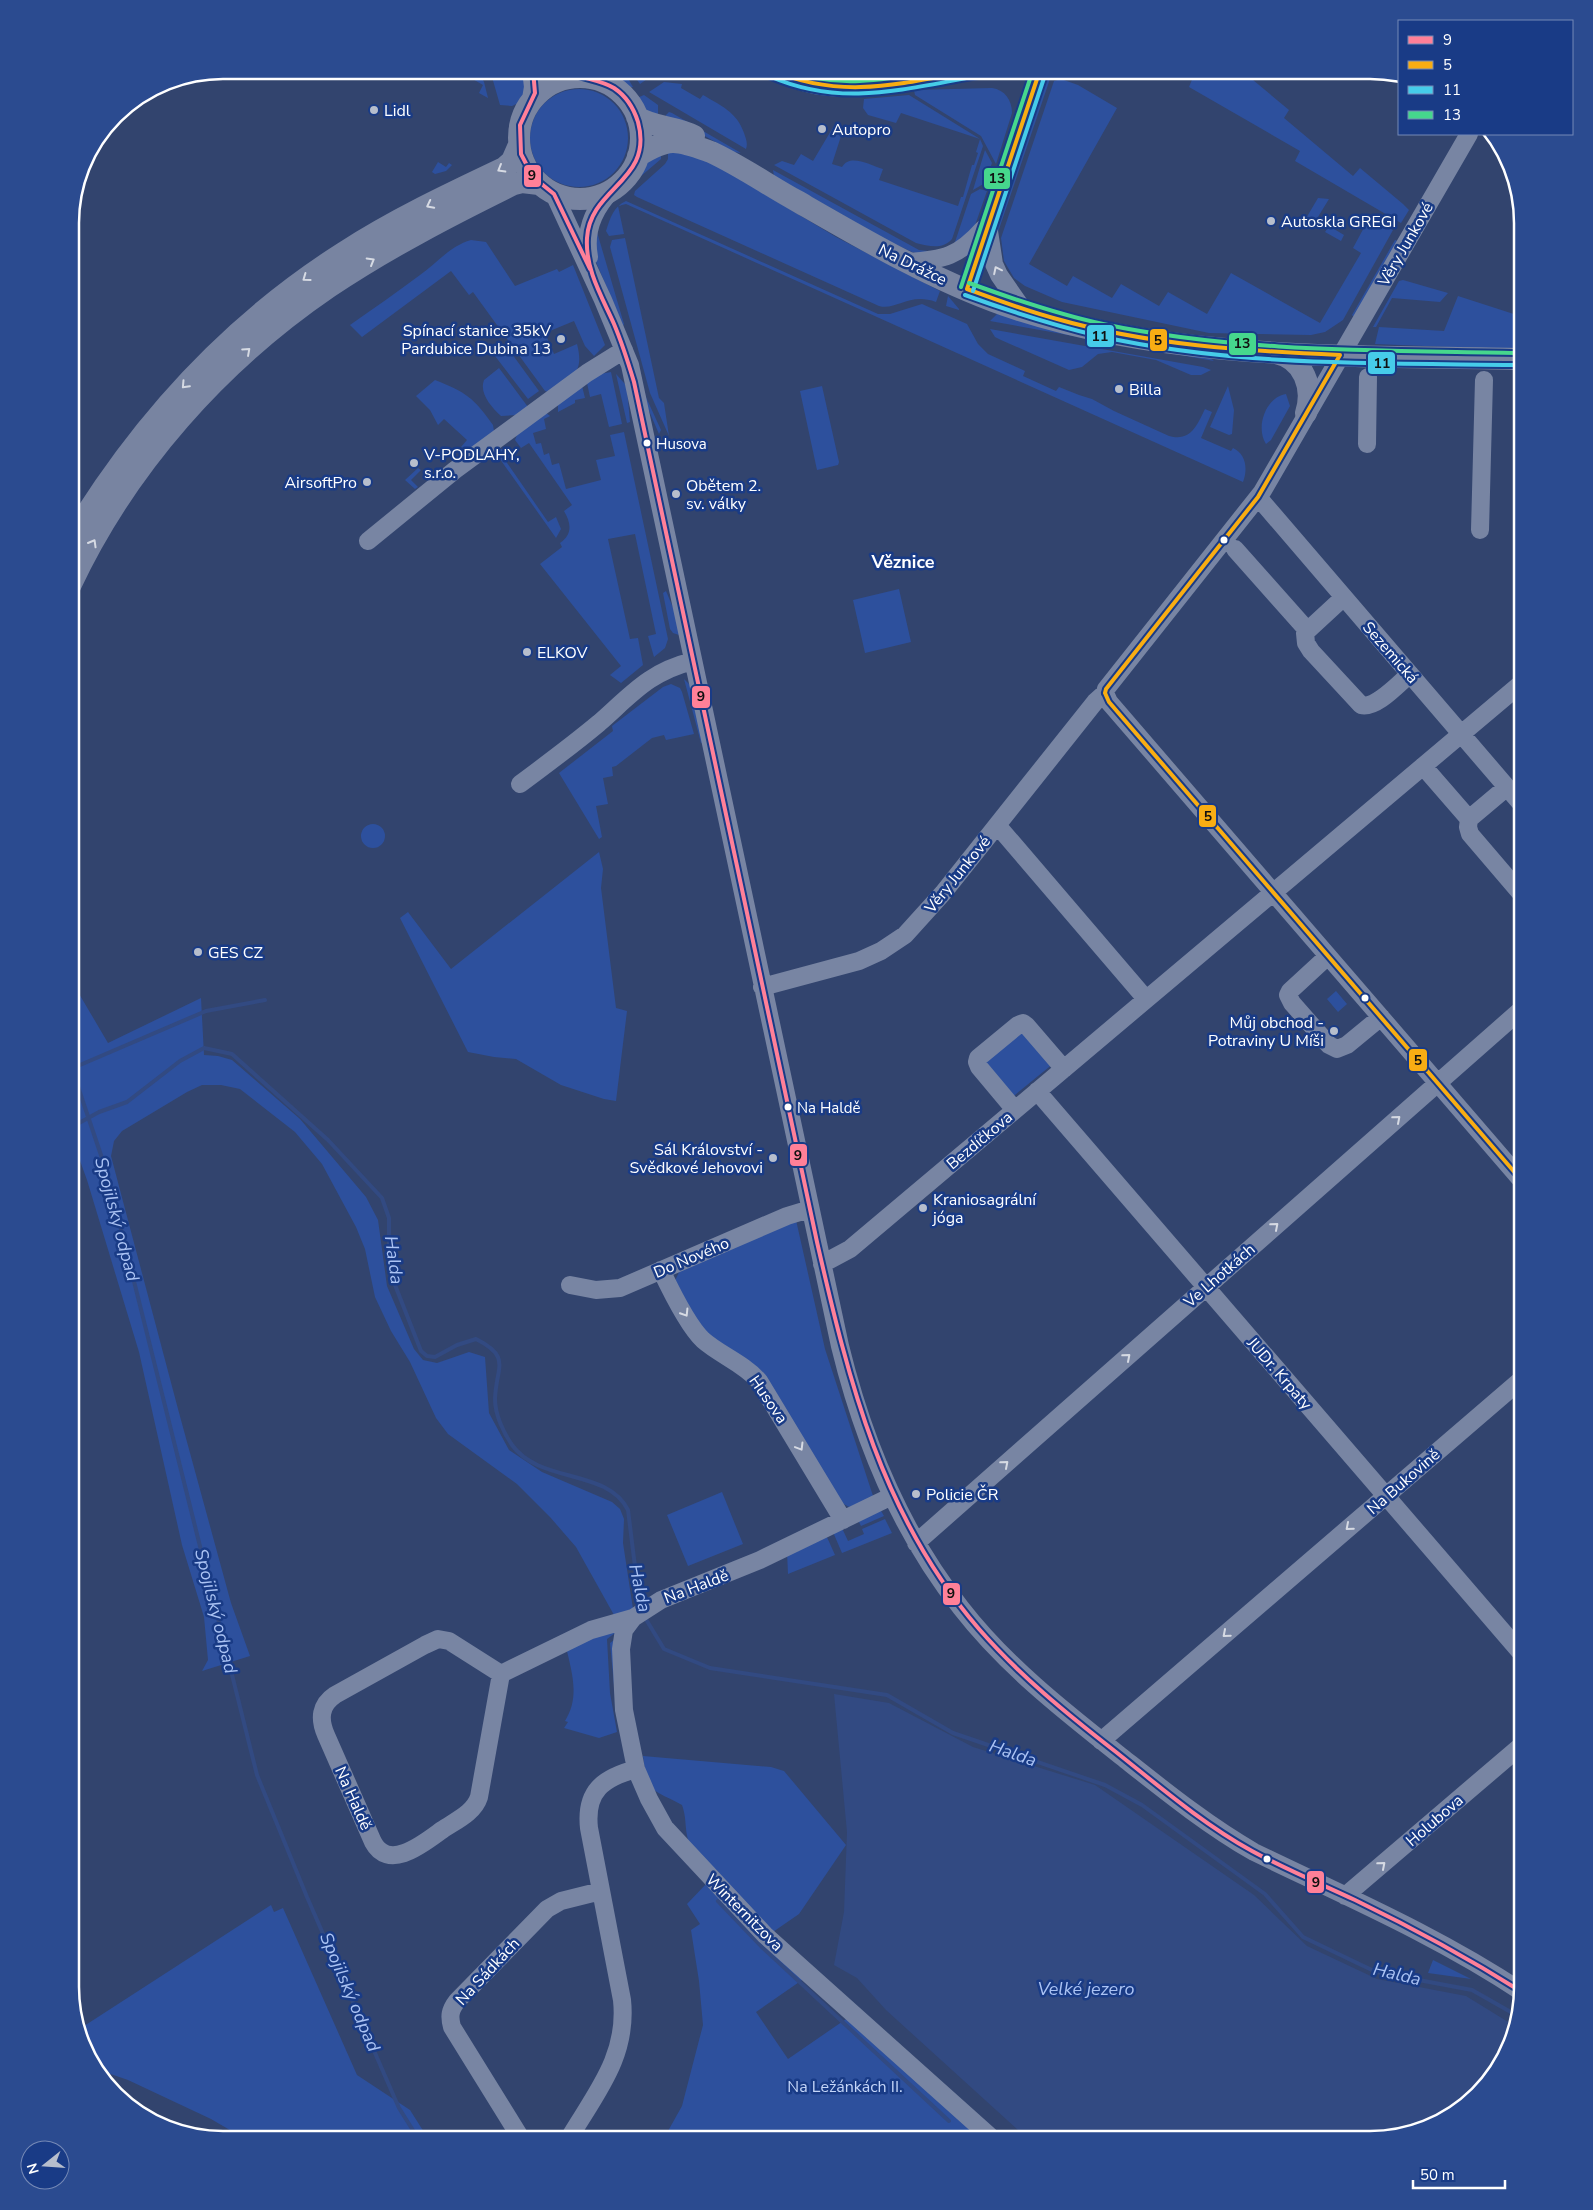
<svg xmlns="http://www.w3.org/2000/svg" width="1593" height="2210" font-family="'Nunito Sans',sans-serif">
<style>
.green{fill:#2d509d}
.water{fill:#324a82}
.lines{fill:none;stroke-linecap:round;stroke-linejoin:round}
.stream{stroke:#324a82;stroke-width:4}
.minor{stroke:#7885a3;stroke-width:18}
.major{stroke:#7884a1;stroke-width:22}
.bus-1-casing{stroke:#193b86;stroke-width:8}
.bus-2-casing{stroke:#193b86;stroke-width:8}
.bus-3-casing{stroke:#193b86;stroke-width:8}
.bus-4-casing{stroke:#193b86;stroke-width:8}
.bus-1{stroke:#ff8098;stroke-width:4}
.bus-2{stroke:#f8ad13;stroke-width:4}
.bus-3{stroke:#46cce9;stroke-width:4}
.bus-4{stroke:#46d78d;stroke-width:4}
.oneway{stroke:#d6dae3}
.poi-dot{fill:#b7becc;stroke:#193b86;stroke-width:2}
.bus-dot{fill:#fff;stroke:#193b86;stroke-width:2}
.labels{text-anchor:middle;stroke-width:5;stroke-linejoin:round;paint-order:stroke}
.bus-label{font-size:15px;fill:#fff;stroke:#193b86;text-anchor:start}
.poi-label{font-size:16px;fill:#fff;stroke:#193b86;text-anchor:start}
.street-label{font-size:16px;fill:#fff;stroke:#193b86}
.park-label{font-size:16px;fill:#c5d6f9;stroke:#193b86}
.neighbourhood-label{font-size:18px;font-weight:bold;fill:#fff;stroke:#193b86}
.water-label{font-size:18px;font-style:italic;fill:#abc3f4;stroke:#193b86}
.rim{fill:none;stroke:#fff;stroke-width:2.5}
.line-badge{stroke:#193b86;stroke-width:2}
.pale-badge-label{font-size:14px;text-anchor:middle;font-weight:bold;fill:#111}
</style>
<rect width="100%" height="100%" fill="#32446e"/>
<path class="green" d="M457 70H478L484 82 488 98 479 93 483 85Z
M490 70H514L525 77V100L512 106 500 105Z
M619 70H623L633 87H625Z
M630 70H642L648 73 650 70H660L640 84Z
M789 70H870L863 79 834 82Z
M1049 70H1053L996 238 997 225Z
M1196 70H1241L1289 110 1284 118 1353 176 1360 168 1403 204 1409 210 1401 223 1295 161 1300 151 1189 87Z
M1061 79 1078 85 1117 108 1029 264 1067 286 1073 276 1112 298 1121 284 1159 306 1168 292 1207 314 1231 273 1320 323 1361 253 1353 248 1367 222 1374 220 1393 230 1343 320 1325 332 1311 335 1209 333 1062 302 1025 286 1014 278 1004 261 1001 238 1054 81Z
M664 82 682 84 681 88 700 99 703 95C720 105 737 112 744 133 746 139 748 143 746 149L649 92Z
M992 88C1005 90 1012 100 1012 113L996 164 981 136 915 95 914 90Z
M530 138a49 49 0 1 1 98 0a49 49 0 1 1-98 0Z
M644 95 658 105V121C648 115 637 110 637 98Z
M909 95 980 139 983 146 952 239C942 250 929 246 916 243L774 165 782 161 794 165 801 154 813 161 835 124 839 126 842 133 832 164 842 167C850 153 870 165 883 169L879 180 958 206 961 197H963L972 165H974L978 153 976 152 980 139 901 113 896 123 868 115 863 108 864 99Z
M669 112 672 113 741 153 733 152 703 135 665 122 666 115Z
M668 147 690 149 836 237 940 291 936 302C909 292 896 311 879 306L637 197 634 195 635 191 665 164 668 159Z
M661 149V159L613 200 601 219 612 198 629 184 643 164Z
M985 150 992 163 985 183 973 190Z
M438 162 446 167 449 163 452 165 446 171 435 174 432 172Z
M773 170 919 250 936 252 922 254 912 252 886 240 774 176Z
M980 189 987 191 973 231 959 248 955 242 971 194Z
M1318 198 1329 199 1313 225 1305 220Z
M626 201 878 314H890L922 304 967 324 978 344 988 354 1025 371 1023 376 1056 391 1059 387 1079 395 1092 399 1114 411 1169 436C1191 442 1197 425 1205 409L1212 412 1201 438 1231 451 1233 448C1246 454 1248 469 1243 482L626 204 618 206 624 234 609 236 606 231C610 218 614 206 626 201Z
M1329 226 1344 235 1341 241 1325 232Z
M597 232 624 324 623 326 596 262 594 252Z
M625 238 659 398 664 403 669 436 650 393 610 247 612 240Z
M471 240 486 242 515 286 557 269 559 272 573 265 605 345 594 356 585 346 574 321 545 333 554 354 577 344C585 375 571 376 548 392L545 391 473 292 469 295 451 271 362 337 350 325C373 309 397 292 420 275 437 263 450 246 471 240Z
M1395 240 1398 241 1354 317 1352 315Z
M1403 280 1448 293 1440 302 1392 298 1376 327H1373L1399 281Z
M948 296 959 309V310L946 306Z
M1458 296 1523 317V350L1375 344 1379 327 1444 331Z
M997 314 1210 358 1214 361 990 321Z
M990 329 1203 367 1211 370 1201 375H1191L1156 360 1112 352 1098 354 1082 367 1069 370 1001 340 995 337Z
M507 347 539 391 528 399 495 356Z
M499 368 528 407 517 415 501 416C491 407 479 393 484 380Z
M611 372 622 424 609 427 601 394 590 397 587 383 600 374Z
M616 374 625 384 627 389 630 422 627 423Z
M435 380C467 393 473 397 493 425L494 431 469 450 461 447 467 440 444 419 438 425 430 410 416 396Z
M582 386 585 398 575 400V403L558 412V404Z
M822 386 839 462 838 465 817 470 800 391Z
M1228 386 1234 410 1232 434 1229 435 1210 427Z
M1286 394 1290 406 1271 440 1266 444C1255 427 1266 397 1286 394Z
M645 395 661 430 659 434 647 406Z
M545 412 550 416 544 419 546 429 533 433 536 444 541 443 544 455 549 453 552 465 559 463 566 489 601 480 596 460 615 456 610 435 624 432 668 639 665 648 654 657 648 636 656 634 635 534 608 539 630 639 638 638 643 665 621 683 610 675 621 666 540 564 562 547 560 543C573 534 571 523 564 511L572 505 529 443 521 448 515 440 517 435Z
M501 449 508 450 512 455 505 460 548 522 556 517 561 529 556 538 495 452Z
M418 468 421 470 411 480 418 487 415 489 405 480Z
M899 589 911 642 865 653 853 600Z
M666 591 677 617 679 635 673 633 670 629 663 593Z
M684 679 692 687 704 742 701 743Z
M671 684 680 688 682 692 694 734 666 740 664 735 652 738 616 766 612 767 613 776 603 778 608 804 596 806 602 837 599 839 559 773 613 731 612 726 663 687Z
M361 836a12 12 0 1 1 24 0a12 12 0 1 1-24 0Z
M599 852 603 869 601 888 616 1008 627 1011 616 1101 604 1099 561 1085 516 1059 494 1057 468 1052 400 918 408 912 451 969Z
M1336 991 1347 1004 1338 1012 1327 999Z
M78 992 108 1043 201 998 204 1055 218 1056 232 1060 300 1119 366 1197 378 1220 387 1286 414 1349 423 1360 437 1363 469 1352 485 1357 489 1413 509 1450 542 1472 612 1502 620 1509 624 1519 623 1543 633 1609 614 1615 576 1547 550 1517 517 1484 448 1434 436 1418 410 1362 391 1331 375 1297 365 1249 356 1227 322 1164 295 1132 240 1089 221 1085H202L187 1092 122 1131 114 1141 111 1156 178 1409 231 1603 250 1656 202 1671 208 1660 204 1617 182 1545 139 1352 87 1180 79 1158 70 1159V998Z
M1021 1029 1054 1063 1010 1099 984 1061Z
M796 1220 825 1349 874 1499 849 1507 842 1503 769 1385 705 1335 674 1283 680 1270Z
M722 1492 743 1544 688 1566 667 1515Z
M880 1509 884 1516 861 1526 857 1518Z
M885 1519 892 1533 842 1553 833 1532 841 1526 848 1541 864 1534 862 1529Z
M826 1535 835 1555 788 1574 787 1552Z
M614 1629 615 1633 607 1639 610 1693 617 1732 599 1738 564 1728 568 1722 565 1721C580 1697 572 1673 566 1647Z
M614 1640 617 1717 610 1643Z
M643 1756 771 1767 784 1771 846 1845 799 1914 770 1934 692 1850C683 1831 688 1822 682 1805 651 1788 648 1795 643 1756Z
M707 1883 805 1978 756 2012 788 2059 849 2017 963 2122 978 2140H663L682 2106 703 2025 699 1981 691 1930 700 1924 687 1904Z
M271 1905 274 1912 283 1908 357 2075 410 2110 429 2140H247L211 2119 128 2080 96 2069 91 2064 81 2028Z
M1433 1960 1471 1979 1428 1973Z"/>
<path class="water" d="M834 1694 889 1703 973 1747 1095 1785 1254 1895 1307 1946 1377 1979 1466 1996 1513 2025 1502 2064 1447 2119 1371 2140H1029L886 2010 857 1978 834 1965 844 1912 847 1832Z"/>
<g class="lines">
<path class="stream" d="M70 1063 107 1173 257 1775 307 1897 399 2108 419 2140
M73 1068 206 1011 265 1000
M70 1128 99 1112 127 1102 180 1061 204 1048 232 1054 328 1140 382 1198 389 1218V1250L395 1285 421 1351 427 1356 435 1357 457 1345 476 1339C512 1357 496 1367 495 1399 495 1414 503 1432 512 1445 540 1484 607 1468 628 1510L639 1599 641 1607
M644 1616 664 1649 710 1668 887 1695 953 1733 1105 1785 1142 1805 1265 1894 1303 1937 1376 1972 1472 1990 1516 2015
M718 1901 763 1948 949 2121
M960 2132 963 2140"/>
<path class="minor" d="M771 70C787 77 804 84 821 86 870 93 928 78 977 70
M877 70 879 85
M554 194 603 300 630 365 840 1346C863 1440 900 1531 961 1608 1006 1666 1065 1712 1122 1757 1165 1791 1207 1825 1254 1852 1345 1896 1438 1936 1522 1992
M989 231 994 264 999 275 1024 311
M589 257C584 231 593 210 611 191
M908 262C944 260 959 256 983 229
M967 289 1040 70
M1367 444 1368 377
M1258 497 1523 806
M1480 530 1484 380
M368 541 455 470 587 373 624 350
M1235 549 1307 630
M1344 597 1305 633 1306 643 1311 651 1361 705C1376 709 1398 684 1410 674
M1105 693 1106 689 1262 492 1469 134
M1105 693 1109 702 1523 1182
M1423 766 1469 819 1468 827 1470 834 1523 896
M520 784C547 764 574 744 599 723 632 694 649 672 693 661
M1469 819 1507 787
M997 825 1146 999
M1328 956 1290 991 1288 995 1292 1003 1329 1045 1337 1049 1347 1045 1381 1017
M762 987 859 961 881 951 905 935 943 893 1095 702 1105 693
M1037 1091 1523 1655
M1015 1110 979 1067 977 1062 978 1058 1018 1025 1023 1023 1027 1026 1064 1069
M822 1264 850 1249 1523 682
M661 1270C670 1289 688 1326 703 1340 720 1355 743 1363 759 1381L843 1520
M570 1285 596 1290 620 1288 787 1216 810 1209
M916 1543 1523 1008
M633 1618 624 1630 621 1649 624 1710 636 1769 649 1799 665 1828 765 1935 994 2140
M438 1639 449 1641 501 1674 479 1797C474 1813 455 1821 442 1830 424 1843 389 1872 373 1842L326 1735C319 1719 320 1705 335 1695L425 1645Z
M501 1674 591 1630 633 1618 661 1600 760 1560 892 1496
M1101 1741 1523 1378
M1345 1896 1523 1744
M522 2140 452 2027C449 2016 450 2010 457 2001L547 1909 561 1901 601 1891
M568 2140C595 2094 628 2057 622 2000L589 1828C585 1791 603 1778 636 1769"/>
<path class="major" d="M533 70 535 87 533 99
M519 138a61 61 0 1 1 122 0a61 61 0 1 1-122 0Z
M637 117C654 128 675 126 694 136
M638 156C670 136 677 140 711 152 741 166 768 185 797 201 863 239 931 279 1004 305 1170 362 1350 355 1523 359
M1276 353C1304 359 1314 388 1306 413
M70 540C139 425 230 325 343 253 394 220 449 194 504 168L512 161 519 145
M70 586C127 465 219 362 329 287 387 248 451 215 514 184L522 182 539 184"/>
<g class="bus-1-casing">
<path id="bus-1" d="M533 70 535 93 520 125 521 154 533 177 554 194 590 269
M564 70C580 79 599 79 614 88 626 96 634 109 638 122 654 181 590 187 587 238 585 269 602 297 614 324 622 343 628 362 634 382L817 1242C849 1382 882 1517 979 1629 1019 1675 1067 1714 1116 1752 1160 1787 1203 1824 1252 1851 1285 1869 1321 1884 1355 1900 1413 1928 1468 1958 1522 1992"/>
</g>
<g class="bus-2-casing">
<path id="bus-2" d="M771 70C843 101 903 83 976 70
M967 289C997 300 1026 311 1057 319 1149 345 1245 351 1340 355L1258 497 1106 689 1105 693
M967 289 1040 70
M1105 693 1109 702 1523 1182"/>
</g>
<g class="bus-3-casing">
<path id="bus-3" d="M769 76C842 108 903 89 978 76
M973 291 1046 72
M965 295C1009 311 1053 325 1099 336 1237 367 1383 363 1523 365"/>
</g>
<g class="bus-4-casing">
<path id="bus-4" d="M787 70C837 90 890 79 941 70
M969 283C1013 299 1057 314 1103 324 1241 353 1383 350 1523 353
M961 287 1033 70"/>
</g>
<use href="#bus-1" class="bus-1"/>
<use href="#bus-2" class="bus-2"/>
<use href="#bus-3" class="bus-3"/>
<use href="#bus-4" class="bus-4"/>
</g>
<defs><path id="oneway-chevron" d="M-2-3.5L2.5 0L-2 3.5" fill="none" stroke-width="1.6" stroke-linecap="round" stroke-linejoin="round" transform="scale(1.25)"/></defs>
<g class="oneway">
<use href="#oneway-chevron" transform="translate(501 169) rotate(150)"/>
<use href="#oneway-chevron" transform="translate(430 205) rotate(153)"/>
<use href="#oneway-chevron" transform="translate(371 261) rotate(-30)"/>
<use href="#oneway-chevron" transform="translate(997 270) rotate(-116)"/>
<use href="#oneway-chevron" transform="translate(306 278) rotate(144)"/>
<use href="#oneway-chevron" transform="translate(247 351) rotate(-42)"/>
<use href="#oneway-chevron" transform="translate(185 385) rotate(133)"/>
<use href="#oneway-chevron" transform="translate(93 543) rotate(-60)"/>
<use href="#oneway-chevron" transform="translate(1397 1119) rotate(-41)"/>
<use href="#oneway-chevron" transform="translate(1275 1226) rotate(-41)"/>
<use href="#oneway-chevron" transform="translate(685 1313) rotate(58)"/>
<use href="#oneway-chevron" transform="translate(1127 1357) rotate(-41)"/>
<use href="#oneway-chevron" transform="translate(800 1447) rotate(59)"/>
<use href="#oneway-chevron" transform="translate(1005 1464) rotate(-41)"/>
<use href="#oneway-chevron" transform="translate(1349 1527) rotate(139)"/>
<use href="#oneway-chevron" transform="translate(1226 1634) rotate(139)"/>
<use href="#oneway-chevron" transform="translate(1382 1865) rotate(-41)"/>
</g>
<g class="poi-dot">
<circle cx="374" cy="110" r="5"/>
<circle cx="822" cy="129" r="5"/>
<circle cx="1271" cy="221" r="5"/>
<circle cx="561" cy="339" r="5"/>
<circle cx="1119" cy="389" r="5"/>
<circle cx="414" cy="463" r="5"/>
<circle cx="367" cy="482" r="5"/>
<circle cx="676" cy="494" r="5"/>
<circle cx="527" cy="652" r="5"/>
<circle cx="198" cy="952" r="5"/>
<circle cx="1334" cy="1031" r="5"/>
<circle cx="773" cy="1158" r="5"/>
<circle cx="923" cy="1208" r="5"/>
<circle cx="916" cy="1494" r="5"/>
</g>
<g class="bus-dot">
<circle cx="647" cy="443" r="4.5"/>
<circle cx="1224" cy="540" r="4.5"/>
<circle cx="1365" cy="998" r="4.5"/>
<circle cx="788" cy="1107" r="4.5"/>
<circle cx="1267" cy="1859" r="4.5"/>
</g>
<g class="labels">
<g class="bus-label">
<text x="656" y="449">Husova</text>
<text x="797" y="1113">Na Haldě</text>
</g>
<g class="poi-label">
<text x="384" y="116">Lidl</text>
<text x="832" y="135">Autopro</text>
<text x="1281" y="227">Autoskla GREGI</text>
<text x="551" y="336" text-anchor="end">Spínací stanice 35kV<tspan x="551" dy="18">Pardubice Dubina 13</tspan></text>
<text x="1129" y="395">Billa</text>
<text x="424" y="460">V-PODLAHY,<tspan x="424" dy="18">s.r.o.</tspan></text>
<text x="357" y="488" text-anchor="end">AirsoftPro</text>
<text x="686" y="491">Obětem 2.<tspan x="686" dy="18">sv. války</tspan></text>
<text x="537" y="658">ELKOV</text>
<text x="208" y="958">GES CZ</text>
<text x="1324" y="1028" text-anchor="end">Můj obchod -<tspan x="1324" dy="18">Potraviny U Míši</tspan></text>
<text x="763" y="1155" text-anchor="end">Sál Království -<tspan x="763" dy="18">Svědkové Jehovovi</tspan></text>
<text x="933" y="1205">Kraniosagrální<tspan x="933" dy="18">jóga</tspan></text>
<text x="926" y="1500">Policie ČR</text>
</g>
<g class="street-label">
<text transform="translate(1405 244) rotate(-60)" y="6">Věry Junkové</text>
<text transform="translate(913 264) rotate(26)" y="6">Na Drážce</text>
<text transform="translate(1391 652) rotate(49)" y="6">Sezemická</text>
<text transform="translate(957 874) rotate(-51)" y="6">Věry Junkové</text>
<text transform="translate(979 1140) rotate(-40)" y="6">Bezdíčkova</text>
<text transform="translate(691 1257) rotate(-23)" y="6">Do Nového</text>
<text transform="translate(1219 1275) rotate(-41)" y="6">Ve Lhotkách</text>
<text transform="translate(1280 1373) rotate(49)" y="6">JUDr. Krpaty</text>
<text transform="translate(769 1399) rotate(55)" y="6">Husova</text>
<text transform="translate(1403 1481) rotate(-41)" y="6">Na Bukovině</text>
<text transform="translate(696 1586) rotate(-21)" y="6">Na Haldě</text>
<text transform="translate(354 1798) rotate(66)" y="6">Na Haldě</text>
<text transform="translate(1434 1820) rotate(-41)" y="6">Holubova</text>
<text transform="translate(745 1912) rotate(45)" y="6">Winternitzova</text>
<text transform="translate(487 1971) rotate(-47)" y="6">Na Sádkách</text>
</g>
<g class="park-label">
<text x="845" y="2092">Na Ležánkách II.</text>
</g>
<g class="neighbourhood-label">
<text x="903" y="568">Věznice</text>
</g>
<g class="water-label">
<text transform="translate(117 1219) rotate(75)" y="6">Spojilský odpad</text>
<text transform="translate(394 1260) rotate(82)" y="6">Halda</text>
<text transform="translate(640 1588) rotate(78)" y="6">Halda</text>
<text transform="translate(216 1611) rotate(76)" y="6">Spojilský odpad</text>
<text transform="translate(1013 1753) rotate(19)" y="6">Halda</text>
<text transform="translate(1397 1974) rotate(13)" y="6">Halda</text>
<text x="1086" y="1995">Velké jezero</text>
<text transform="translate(350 1992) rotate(67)" y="6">Spojilský odpad</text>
</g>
</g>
<path d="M0 0H1593V2210H0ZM223 79H1370A144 144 0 0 1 1514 223V1987A144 144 0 0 1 1370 2131H223A144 144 0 0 1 79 1987V223A144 144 0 0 1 223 79Z" fill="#2b4b90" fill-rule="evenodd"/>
<path class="rim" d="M223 79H1370A144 144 0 0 1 1514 223V1987A144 144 0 0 1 1370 2131H223A144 144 0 0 1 79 1987V223A144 144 0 0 1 223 79Z"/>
<g class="line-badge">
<rect x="523" y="164" width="19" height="24" rx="5" fill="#ff8098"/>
<rect x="983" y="167" width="28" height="23" rx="5" fill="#46d78d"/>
<rect x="1086" y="324" width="29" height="24" rx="5" fill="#46cce9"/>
<rect x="1149" y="328" width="19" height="24" rx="5" fill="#f8ad13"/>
<rect x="1228" y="332" width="29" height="24" rx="5" fill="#46d78d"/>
<rect x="1367" y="351" width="29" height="24" rx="5" fill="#46cce9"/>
<rect x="691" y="685" width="20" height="24" rx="5" fill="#ff8098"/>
<rect x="1198" y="804" width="19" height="24" rx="5" fill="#f8ad13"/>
<rect x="1408" y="1048" width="20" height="24" rx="5" fill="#f8ad13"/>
<rect x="789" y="1143" width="19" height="24" rx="5" fill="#ff8098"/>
<rect x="942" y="1582" width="19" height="24" rx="5" fill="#ff8098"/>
<rect x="1306" y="1870" width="19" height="24" rx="5" fill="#ff8098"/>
</g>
<g class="pale-badge-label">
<text x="532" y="180">9</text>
<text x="997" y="183">13</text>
<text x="1100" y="341">11</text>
<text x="1158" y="345">5</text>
<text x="1242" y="348">13</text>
<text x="1382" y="368">11</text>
<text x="701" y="701">9</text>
<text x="1208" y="821">5</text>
<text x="1418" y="1065">5</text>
<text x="798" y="1160">9</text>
<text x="951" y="1598">9</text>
<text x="1316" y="1887">9</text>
</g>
<rect x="1398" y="20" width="175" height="115" fill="#193b86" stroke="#7589b6"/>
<rect x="1408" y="36" width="25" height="8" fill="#ff8098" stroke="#7589b6"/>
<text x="1443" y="45" font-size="15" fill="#ffffff">9</text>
<rect x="1408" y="61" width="25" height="8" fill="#f8ad13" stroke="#7589b6"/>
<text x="1443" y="70" font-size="15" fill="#ffffff">5</text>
<rect x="1408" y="86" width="25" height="8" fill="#46cce9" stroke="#7589b6"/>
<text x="1443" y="95" font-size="15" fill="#ffffff">11</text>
<rect x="1408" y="111" width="25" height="8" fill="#46d78d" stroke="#7589b6"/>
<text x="1443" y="120" font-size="15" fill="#ffffff">13</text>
<g transform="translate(45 2165) rotate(253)"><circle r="24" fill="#193b86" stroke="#7589b6"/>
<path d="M0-4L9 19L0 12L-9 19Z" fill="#b7becc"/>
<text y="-8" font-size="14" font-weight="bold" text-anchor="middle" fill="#ffffff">N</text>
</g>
<path d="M1413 2180v8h92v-8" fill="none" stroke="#ffffff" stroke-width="2.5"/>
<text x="1420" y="2180" font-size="15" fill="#ffffff" stroke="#193b86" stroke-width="4" paint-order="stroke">50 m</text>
</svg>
